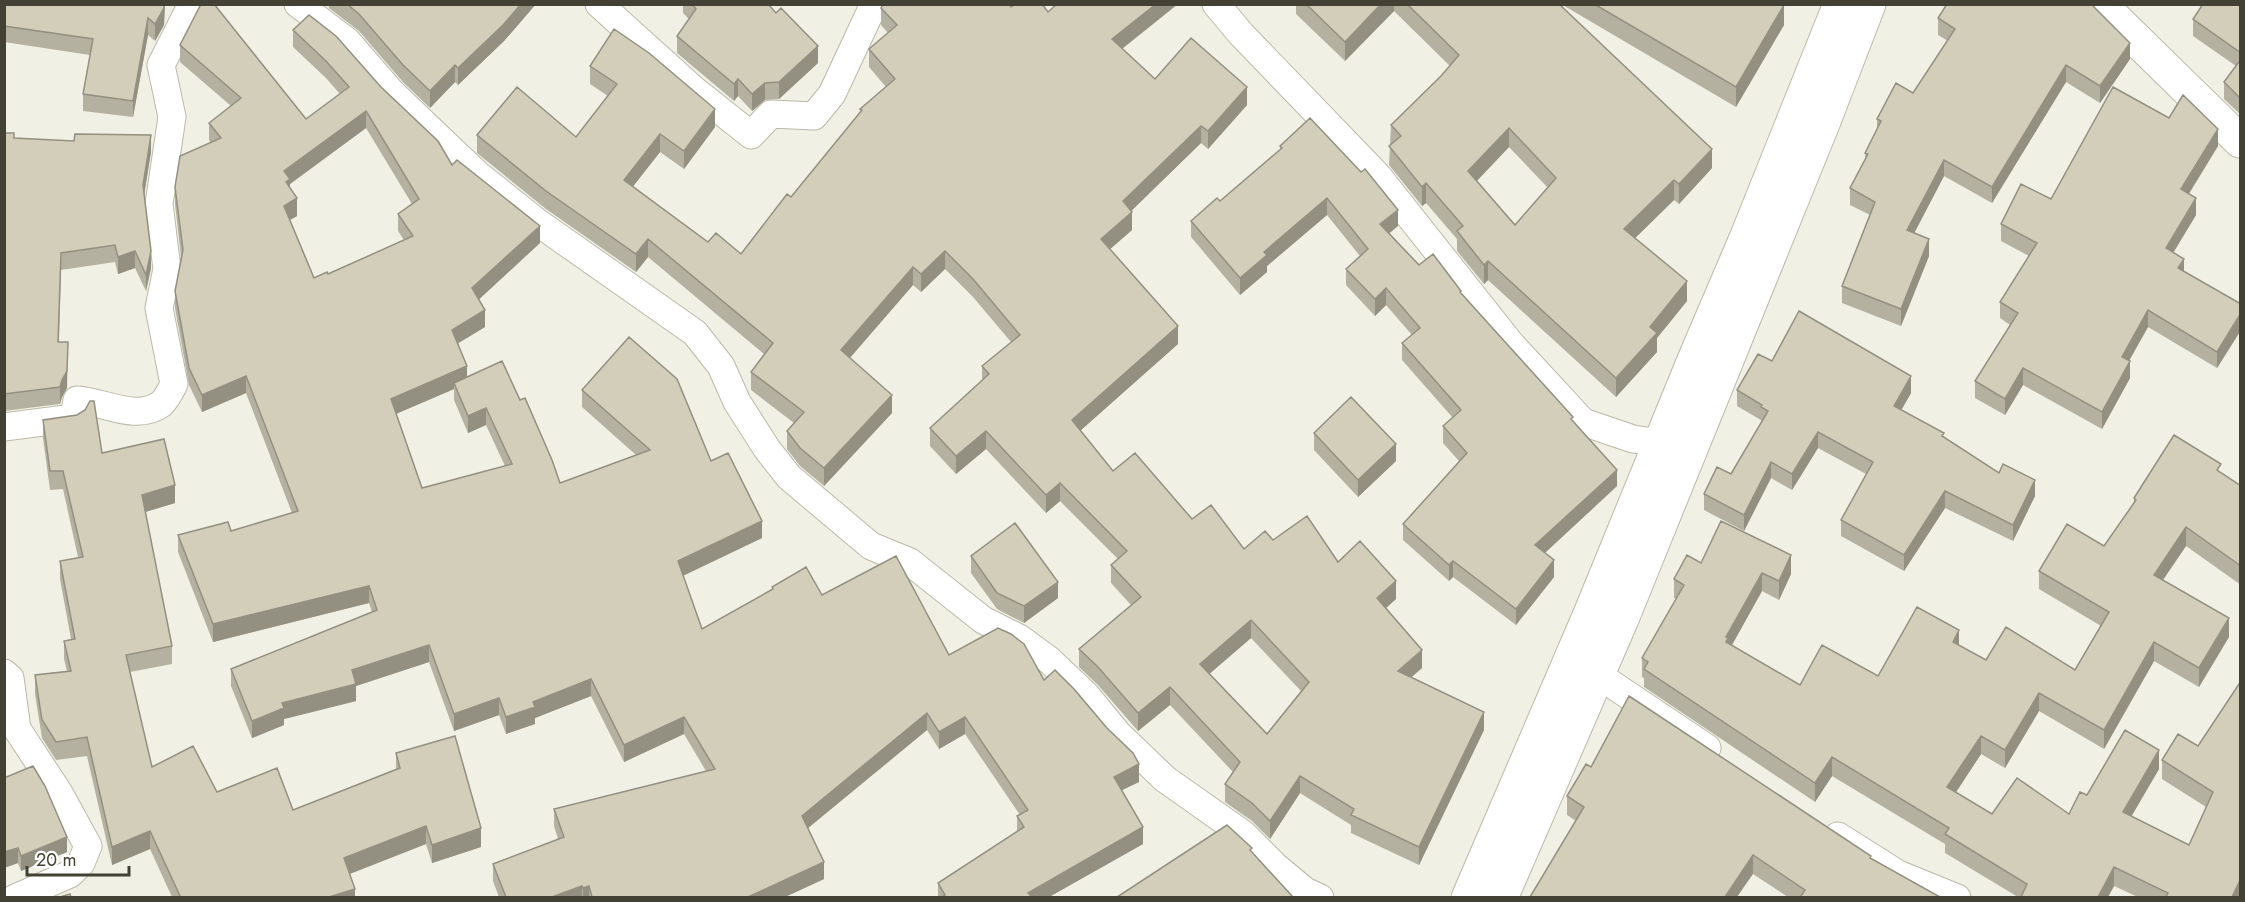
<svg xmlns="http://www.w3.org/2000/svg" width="2245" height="902" font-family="Jost,sans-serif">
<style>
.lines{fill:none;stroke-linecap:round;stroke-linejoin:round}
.minor-casing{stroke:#bcb9a7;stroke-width:29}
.tertiary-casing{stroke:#bcb9a7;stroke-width:35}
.minor{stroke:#fff;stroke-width:27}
.tertiary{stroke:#fff;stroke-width:33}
.wall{fill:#b5b1a0;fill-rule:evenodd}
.shaded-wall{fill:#939082}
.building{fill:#d2ceba;stroke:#939082;stroke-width:1.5;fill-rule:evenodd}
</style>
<rect width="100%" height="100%" fill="#f1f0e4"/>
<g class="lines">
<g class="minor-casing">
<path id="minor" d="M298 4 347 41 392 93 477 174 537 222 695 333 721 366 737 402 767 449 789 477 871 546 910 562 983 620 1019 638 1049 660 1086 695 1118 734 1165 779 1243 834 1275 866 1305 891 1320 898
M599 4 693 89 751 135 771 114 814 116 832 94 874 4
M1216 4 1241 34 1377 175 1510 343 1583 422 1633 439 1660 443
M4 427 74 418 77 400C103 401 136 422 161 404 166 400 171 390 174 384L159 308 167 269 159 204 172 117 161 65 192 4
M4 673 10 678 17 729 59 793 88 846 81 863 70 874 15 898
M1598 675 1707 748
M1838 836 1898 874 1957 898"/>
</g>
<g class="tertiary-casing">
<path id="tertiary" d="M2100 4 2240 141
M1468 898 1590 614 1694 360 1747 236 1840 4
M1501 898 1622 619 1824 121 1869 4"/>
</g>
<use href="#minor" class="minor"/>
<use href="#tertiary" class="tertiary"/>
</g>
<path class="wall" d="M4 4H165L164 25 155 41 148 35 133 117 83 111V94L90 55 4 42Z
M329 4H536L504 41 458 85 455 82 430 108 403 82 359 31 329 8Z
M682 4H768L818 63 779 99 765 100 752 111 738 96 734 101 677 53V36L689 19 683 13V6Z
M1296 4H1559L1712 168 1679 204 1674 200 1635 238 1687 301 1657 338V352L1616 397 1488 280 1484 284 1457 251V239L1426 203 1422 206 1389 165 1391 125 1441 76 1450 66 1394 11 1345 61 1296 14ZM1509 147 1548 188 1515 225 1477 181Z
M1561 4H1783L1784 25 1736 107Z
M2241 4V115L2224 99V82L2236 66 2193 36V19Z
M1011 7 1048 12 1122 49 1155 79 1247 105 1208 149 1201 143 1131 211 1132 230 1110 249 1178 344 1080 431 1113 471 1244 549 1273 540 1338 562 1396 599 1386 608 1422 668 1411 677 1484 730 1419 865 1351 833V825L1300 793 1270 839 1252 821 1225 802V784L1233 772 1170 705 1138 731 1098 685 1079 667V649L1131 605 1111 583V565L1118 559 1060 501 1046 513 986 449 956 474 930 446V428L982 381V366L1011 342 973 297 945 269 921 292 913 285 850 358 892 413 824 486 800 466 787 449V431L794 423 751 390V372L764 354 648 257 636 272 546 209 477 153V135L576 137 608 96 590 84V66L715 127 684 169 660 152 633 186 708 242 741 254 791 197 860 112V109L886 87 869 67V49L888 33 881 25V8ZM1251 638 1301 691 1267 734 1209 674Z
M1938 18 2130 59 2100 103 2066 82 1992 203 1944 176 1914 233 1929 256 1901 326 1842 303V286L1870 215 1850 205V188L1865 159V153L1877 129V119L1913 93 1948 41 1938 35Z
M293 30 381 87 452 165 540 243 478 299 485 327 458 343 467 377 520 400 560 483 636 455 582 407V390L711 461 762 538 683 576 702 629 772 590V587L822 595 949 655 1044 680 1139 782 1122 790 1143 844 1049 897H938V883L1017 831V816L1020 815 965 734 939 749 927 730 808 828 824 879 785 897H499L493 881V864L558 839 554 826V809L706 771 684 734 624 762 591 696 535 718V724L506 734 499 715 454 731 429 662 356 686V701L284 719V725L252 738 231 686V669L372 612 369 603 213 642 178 552V535L231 531 292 513 246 393 202 412 189 385 175 308V291L181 257 175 204V187L211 143 209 140V123L231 106 180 62V45L306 119 340 94 326 78 293 47ZM366 128 412 204 398 214V231L404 240 328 274 314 278 290 220 297 216 290 188V184ZM454 389V400L468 433 486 425 505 466 422 488 396 414Z
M4 133 14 138 151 152 144 195 151 268 146 291 135 268 118 274 115 262 61 270 59 342 67 388 62 397 60 404 4 411Z
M1280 146 1398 226 1389 233 1419 265 1461 294 1573 421 1617 486 1545 553 1554 577 1516 625 1453 577 1449 581 1403 540V524L1459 461 1443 443V426L1453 418 1402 360V343L1412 335 1386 305 1375 316 1346 285V269L1360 256 1327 215 1267 266V272L1240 295 1191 237V221L1220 201 1280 150Z
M2218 146 2189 194 2196 215 2173 252 2184 271 2241 304V330L2217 368 2148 327 2129 361 2130 378 2102 429 2023 385 2005 415 1975 398V381L2010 325 2000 318V302L2029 256 2001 241V224L2051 199Z
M1772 361 1911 393 1901 410 2035 496 2013 541 1945 508 1904 571 1841 536V520L1866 474 1818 448 1792 490 1771 478 1744 531 1704 510V494L1731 474 1761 423V420L1737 406V390Z
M43 420 102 453 175 503 145 512 172 646V664L130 672 152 767 217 792 293 810 396 769V753L481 847 432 863 426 844 350 874 355 897H172L150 849 112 865 87 756 56 760 42 738 35 694V675L67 671 64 659V641L71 639 60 579V561L78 557 63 489 50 490 43 438Z
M1314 433 1396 461 1358 497 1314 450Z
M2221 472 2241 486V585L2186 546 2163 580 2229 637 2199 687 2154 661 2104 749 2039 711 2005 768 1981 754 1956 792 1992 814H2069L2087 795 2159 769 2131 816 2189 845 2206 807 2162 779V760L2198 746 2241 681 2240 897H2138L2114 886 2108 897H2018L1945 853V844L1832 776 1815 802 1644 687V678L1642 677V658L1676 599 1674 598V579L1701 563 1791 574 1779 600 1762 591 1732 645 1800 685 1878 676 1959 646 1986 660 2075 670 2101 626 2039 589V571L2104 546 2134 504V498Z
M971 556 1058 598 1024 623 997 609 971 573Z
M1591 767 1871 858 1940 897H1788L1753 874 1576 821 1567 815V796Z
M4 778 67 852 21 871 18 863 4 868Z"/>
<path class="shaded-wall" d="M164 4H165L164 25 155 41V24Z
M521 4H536L504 41 458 85V68Z
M1156 4H1178L1112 57V39Z
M1381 4H1394V11L1345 61V42Z
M1784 5V25L1736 107V87Z
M148 18V35L133 117V101Z
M2130 43V59L2100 103V86Z
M818 46V63L779 99V82Z
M455 65V82L430 108V91Z
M2066 65V82L1992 203V187Z
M738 79V96L734 101V84Z
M765 83V100L752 111V94Z
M1247 87V105L1208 149V131Z
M715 109V127L684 169V151Z
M366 111V128L290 184V196L286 199 284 171Z
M1201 126V143L1123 219V201Z
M1509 128V147L1468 190V171Z
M2218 129V146L2181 206V189Z
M660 134V152L624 198V180Z
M151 135V152L143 202V185Z
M1712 149V168L1679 204V184Z
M1944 160V176L1907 247V230Z
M1674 180V200L1624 249V229Z
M1426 183V203L1422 206V187Z
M297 198V216L284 223V206Z
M1327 198V215L1267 266V272L1240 295V278L1264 252Z
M2196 198V215L2166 265V248Z
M1398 210V226L1380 241V224Z
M1132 212V230L1101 257V239Z
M540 226V243L472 306V288Z
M648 239V257L636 272V254Z
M1929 239V256L1901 326V309Z
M135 251V268L118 274V257Z
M151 251V268L146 291V275Z
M945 251V269L921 292V274Z
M2184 259V276L2178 268Z
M1488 261V280L1484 284V265Z
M913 267V285L841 368V350Z
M1687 281V301L1657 338V352L1616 397V378L1650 327Z
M1386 288V305L1375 316V299Z
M485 310V327L452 347V330Z
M2148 310V327L2122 373V357Z
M2241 313V330L2217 368V352Z
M1178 326V344L1072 438V420Z
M68 342 67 388 62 397 60 404V387Z
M2130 361V378L2102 429V412Z
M467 366V383H454V389L391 416V399Z
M2023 368V385L2005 415V399Z
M246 376V393L202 412V395Z
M1911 376V393L1894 423V406Z
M892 395V413L824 486V468Z
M486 408V425L468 433V416Z
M986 431V449L956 474V456Z
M1818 432V448L1792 490V474Z
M1396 444V461L1358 497V480Z
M1771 462V478L1744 531V515Z
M1617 470V486L1535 562V545Z
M2035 480V496L2013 541V525Z
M1060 483V501L1046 513V495Z
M175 485V503L142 513V495Z
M1945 491V508L1904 571V555Z
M762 521V538L678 578V561Z
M2186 527V546L2154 593V575Z
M1791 555V574L1779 600V581Z
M1554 560V577L1516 625V609Z
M1453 561V577L1449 581V565Z
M1762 573V591L1728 652 1726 661V637Z
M1396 581V599L1377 616V598Z
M1058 582V598L1024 623V606Z
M369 586V603L213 642V624Z
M2229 618V637L2199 687V668Z
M1251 620V638L1200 682V664Z
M1959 630V649L1953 642Z
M2154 642V661L2104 749V730Z
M429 645V662L356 686V701L284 719V725L252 738V721L282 703 352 670Z
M1422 650V668L1398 689V671Z
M591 679V696L535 718V724L506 734V717L533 702Z
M1170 687V705L1138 731V713Z
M2039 693V711L2005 768V750Z
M499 698V715L454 731V714Z
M1484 712V730L1419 865V847Z
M927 713V730L802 833V816Z
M684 717V734L624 762V745Z
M965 717V734L939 749V732Z
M1981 736V754L1947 806V787Z
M2159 750V769L2123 831V812Z
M1832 757V776L1815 802V783Z
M1139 764V782L1114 794V777Z
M1300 776V793L1270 839V821Z
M426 826V844L344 876V858Z
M1143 827V844L1049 897H1028V893Z
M481 828V847L432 863V845Z
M150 831V849L112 865V847Z
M67 837V852L21 871V856Z
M18 848V863L4 868V852Z
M1753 855V874L1737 897H1725Z
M824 862V879L785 897H748Z
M2114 867V886L2108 897H2098Z
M2241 878V897H2232Z
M582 886V897H552Z
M589 886V897H583V888Z
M355 889V897H329Z"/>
<path class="building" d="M4 4H164V8L155 24 148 18 133 101 83 94 93 39 4 26Z
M201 4H214L306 119 349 87 326 61 293 30 309 15 336 36 381 87 438 141 452 165 457 160 540 226 472 288 485 310 452 330 467 366 391 399 422 488 512 464 486 408 468 416 454 383 502 361 520 400 525 398 552 460 560 483 650 450 582 390 629 337 677 379 711 461 728 453 762 521 678 561 702 629 773 589 772 587 806 567 822 595 896 556 949 655 998 628 1011 634 1024 644 1044 680 1055 670 1074 689 1107 728 1133 753 1139 764 1114 777 1143 827 1028 893 1032 897H942L945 895 938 883 1024 827 1017 816 1028 810 965 717 939 732 927 713 802 816 824 862 748 897H592L589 886 583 888 582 886 552 897H506L493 864 564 837 554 809 715 769 684 717 624 745 591 679 533 702 535 707 506 717 499 698 454 714 429 645 352 670 356 684 282 703 284 708 252 721 231 669 377 610 369 586 213 624 178 535 228 522 231 531 298 511 246 376 202 395 189 368 175 291 183 250 175 187 180 156 221 138 209 123 241 98 180 45ZM366 111 419 199 398 214 413 236 328 274 327 272 314 278 284 206 297 198 286 182 290 179 284 171Z
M347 4H521L504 24 458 68 455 65 430 91 403 65 359 14Z
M692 4H768L776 13 781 8 818 46 779 82 765 83 752 94 738 79 734 84 677 36 696 9Z
M883 4H1009L1011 7 1015 4H1042L1048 12 1057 4H1156L1112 39 1155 79 1191 38 1247 87 1208 131 1201 126 1123 201 1132 212 1101 239 1178 326 1072 420 1113 471 1135 453 1192 519 1211 505 1244 549 1265 531 1273 540 1307 516 1338 562 1360 541 1396 581 1377 598 1422 650 1398 671 1484 712 1419 847 1351 815 1354 809 1300 776 1270 821 1252 803 1225 784 1240 762 1170 687 1138 713 1098 667 1079 649 1141 597 1111 565 1127 551 1060 483 1046 495 986 431 956 456 930 428 989 374 982 366 1020 335 973 279 945 251 921 274 913 267 841 350 892 395 824 468 800 448 787 431 804 412 751 372 773 343 648 239 636 254 546 191 477 135 517 87 576 137 617 84 590 66 614 29 649 53 715 109 684 151 660 134 624 180 708 242 716 233 741 254 787 194 791 197 862 110 860 109 895 79 869 49 897 25 881 8ZM1251 620 1309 682 1267 734 1200 664Z
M1306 4H1381L1345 42Z
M1407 4H1559L1712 149 1679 184 1674 180 1624 229 1687 281 1650 327 1657 333 1616 378 1488 261 1484 265 1457 231 1463 226 1426 183 1422 187 1389 146 1401 136 1391 125 1441 76 1459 55ZM1509 128 1556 178 1515 225 1468 171Z
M1594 4H1783L1784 5 1736 87Z
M1947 4H2091L2130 43 2100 86 2066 65 1992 187 1944 160 1907 230 1929 239 1901 309 1842 286 1875 202 1850 188 1868 154 1865 153 1881 121 1877 119 1896 83 1913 93 1955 29 1938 18Z
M2203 4H2241V53L2193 19Z
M2241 59V99L2224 82Z
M2113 87 2169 118 2183 95 2218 129 2181 189 2196 198 2166 248 2184 259 2178 268 2241 304V313L2217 352 2148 310 2122 357 2130 361 2102 412 2023 368 2005 399 1975 381 2018 313 2000 302 2037 243 2001 224 2021 184 2051 199Z
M1310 118 1361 172 1365 169 1398 210 1380 224 1419 265 1433 254 1461 291 1460 292 1573 417 1571 419 1617 470 1535 545 1554 560 1516 609 1453 561 1449 565 1403 524 1467 453 1443 426 1461 410 1402 343 1420 328 1386 288 1375 299 1346 269 1368 249 1327 198 1264 252 1267 255 1240 278 1191 221 1217 198 1220 201 1282 148 1280 146Z
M4 133H14V138L74 141 75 134 151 135 143 185 151 251 146 275 135 251 118 257 115 245 61 253 58 342H68L67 371 62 380 60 387 4 394Z
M1799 311 1911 376 1894 406 1944 433 1942 436 1999 473 2003 464 2035 480 2013 525 1945 491 1904 555 1841 520 1873 462 1818 432 1792 474 1771 462 1744 515 1704 494 1717 467 1731 474 1768 411 1761 407 1762 405 1737 390 1758 354 1772 361Z
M1351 397 1396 444 1358 480 1314 433Z
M90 401H94L102 453 164 439 175 485 142 495 172 646 126 655 152 767 193 746 217 792 277 768 293 810 400 768 396 753 455 736 481 828 432 845 426 826 344 858 355 889 329 897H178L180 896 150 831 112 847 87 737 56 742 42 720 35 675 71 671 64 641 75 639 60 561 83 557 63 471H50L43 420 77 415 85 410Z
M2174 435 2221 464 2217 470 2241 486V566L2186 527 2154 575 2229 618 2199 668 2154 642 2104 730 2039 693 2005 750 1981 736 1947 787 1992 814 2017 778 2069 814 2080 792 2087 795 2125 730 2159 750 2123 812 2189 845 2213 792 2162 760 2178 734 2198 746 2241 681V878L2232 897H2166L2168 893 2114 867 2098 897H2021L2027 884 1945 834 1949 828 1832 757 1815 783 1644 669 1648 662 1642 658 1684 585 1674 579 1687 555 1701 563 1721 521 1791 555 1779 581 1762 573 1726 637 1728 638 1726 642 1800 685 1822 645 1878 676 1917 607 1959 630 1953 642 1986 660 2006 627 2075 670 2109 612 2039 571 2067 524 2104 546 2136 500 2134 498Z
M1015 523 1058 582 1024 606 997 593 971 556Z
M1629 696 1871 856 1870 858 1940 897H1805L1801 896 1805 890 1753 855 1725 897H1530L1584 807 1567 796 1586 764 1591 767Z
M33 766 45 786 67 837 21 856 18 848 4 852V778Z
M1227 825 1252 848 1250 850 1293 897H1117Z
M70 894 71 897H60Z"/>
<rect width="2245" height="902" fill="none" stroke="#434034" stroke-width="12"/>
<path d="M27 866v9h102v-9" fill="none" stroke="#434034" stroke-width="3"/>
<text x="36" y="866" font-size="18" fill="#434034" stroke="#ffffff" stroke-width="4.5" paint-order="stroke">20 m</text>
</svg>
